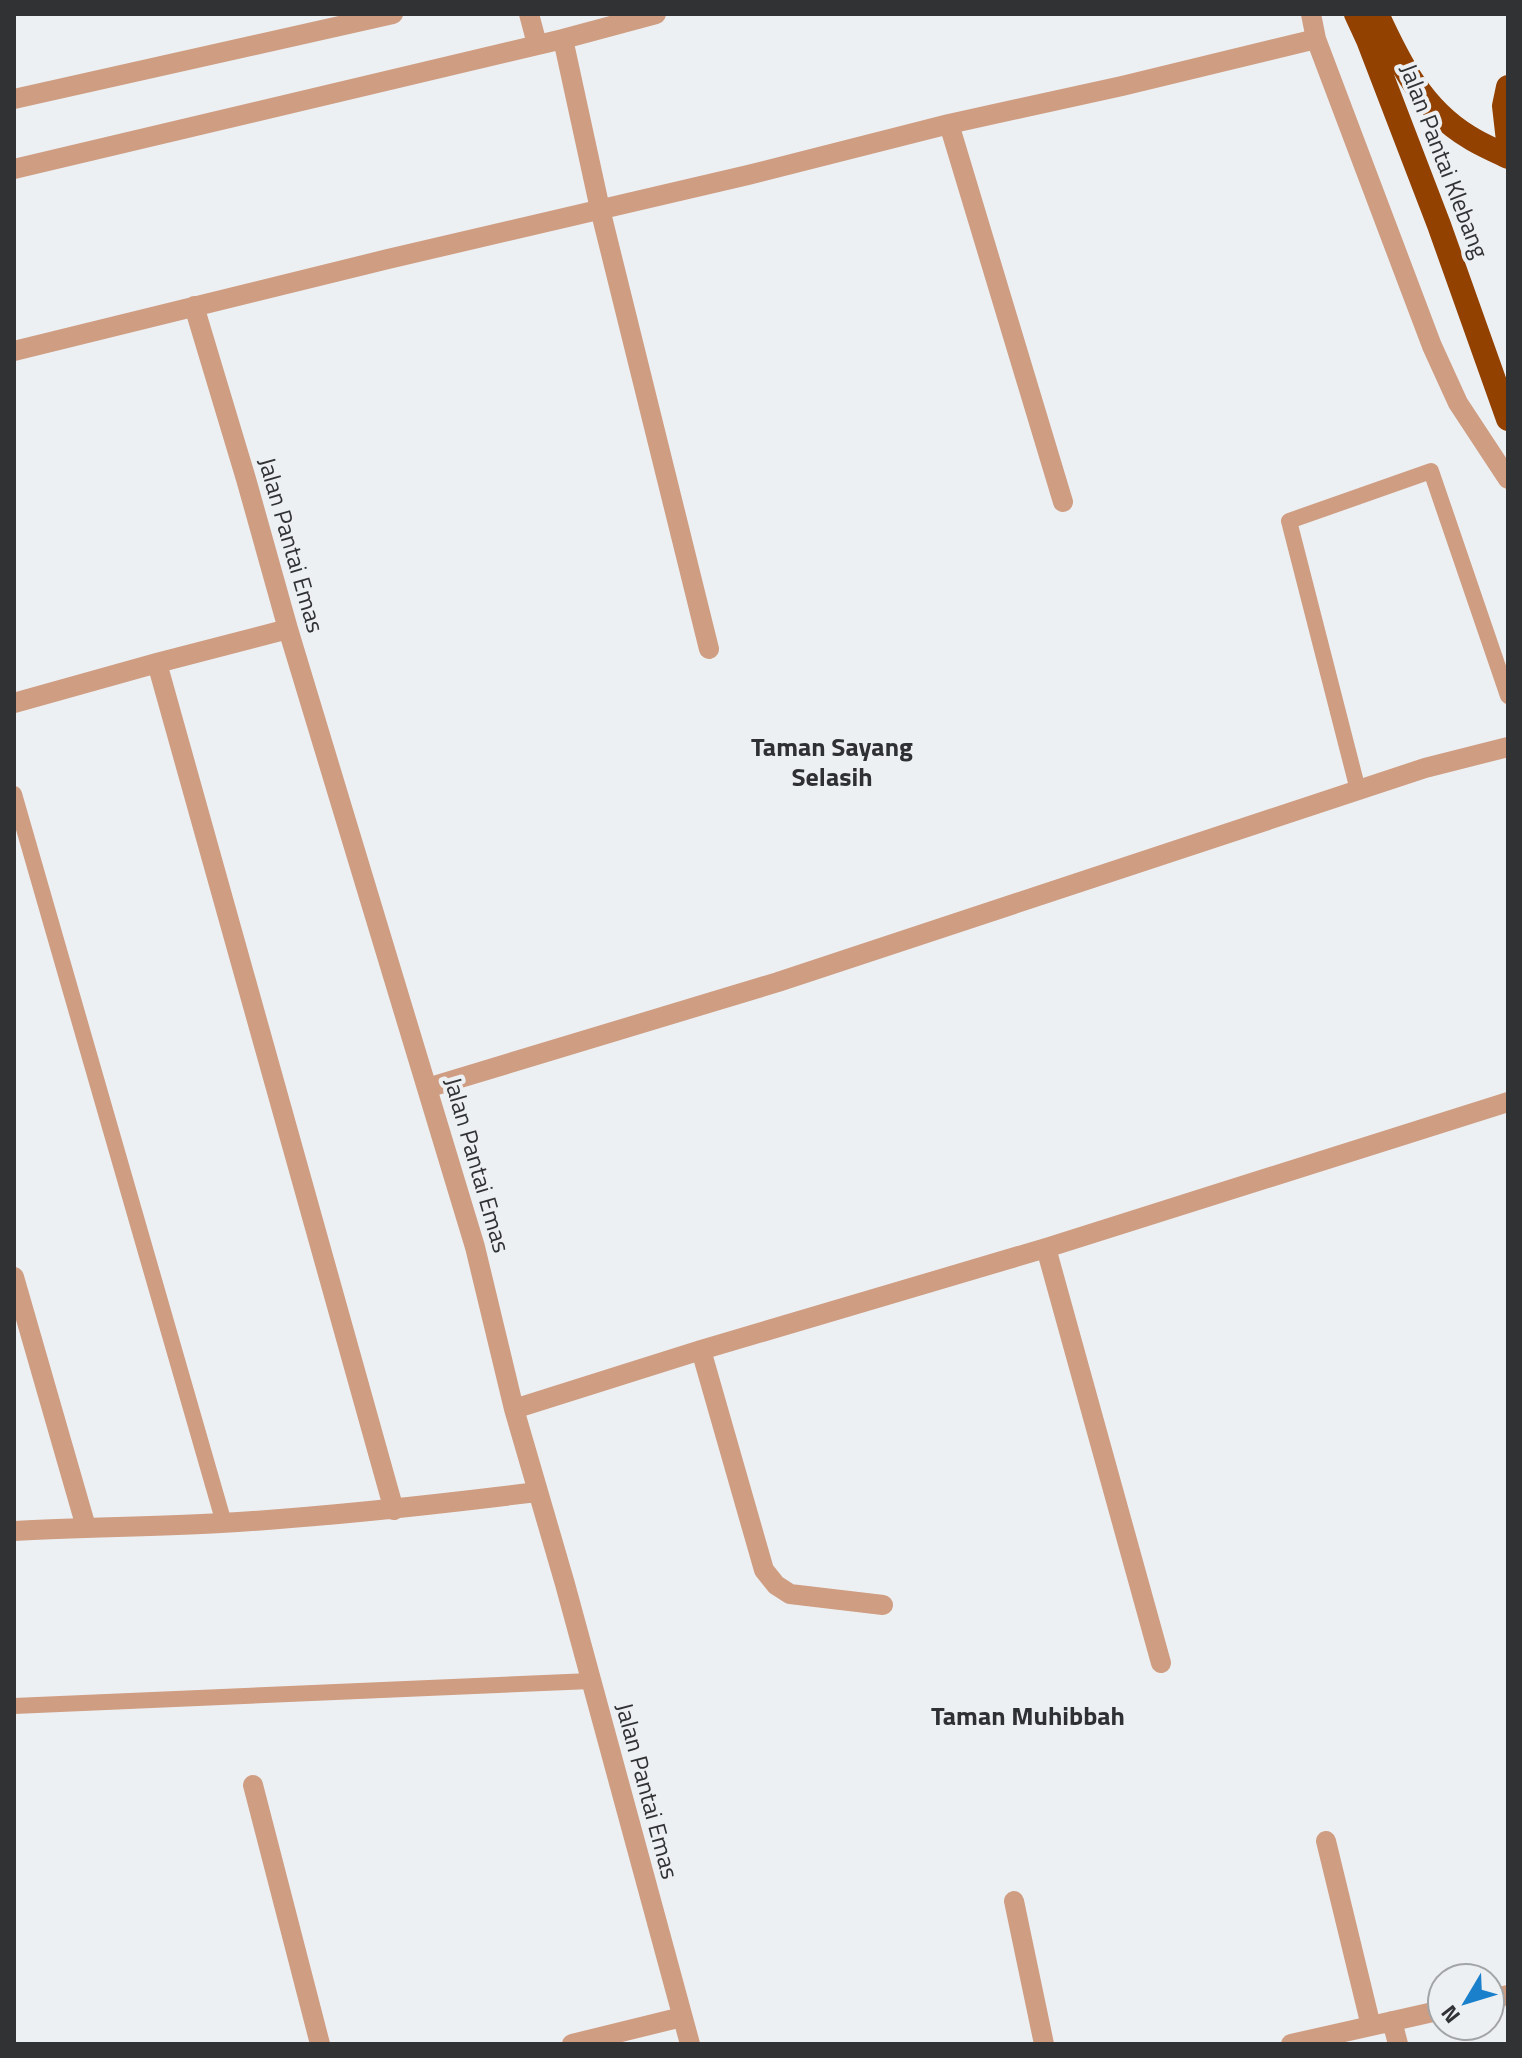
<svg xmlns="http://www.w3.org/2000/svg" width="1522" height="2058" font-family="'Titillium Web',sans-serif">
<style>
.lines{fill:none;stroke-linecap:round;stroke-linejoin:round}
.lane{stroke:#cf9d82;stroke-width:16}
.street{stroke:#cf9d82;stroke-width:20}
.highway{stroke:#924100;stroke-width:24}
.labels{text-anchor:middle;stroke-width:8;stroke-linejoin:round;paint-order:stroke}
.street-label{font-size:24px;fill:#313233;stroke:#edf0f3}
.neighbourhood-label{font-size:26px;font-weight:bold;fill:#2e3033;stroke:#edf0f3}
</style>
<rect width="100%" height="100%" fill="#edf0f3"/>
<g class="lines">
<path class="lane" d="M1358 790 1289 521 1431 471 1508 696
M14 794 224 1523
M14 1706 591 1681"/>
<path class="street" d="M529 14 537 44
M1311 14 1316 39 1432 346 1458 403 1508 479
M563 39 600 209 709 649
M14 99 393 14
M949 124 1063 502
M14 169 563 39 656 14
M194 306 246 479 288 629 475 1247 514 1409 565 1584 690 2044
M14 351 388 259 748 175 949 124 1122 86 1316 39
M157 663 394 1510
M14 703 157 663 288 629
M427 1088 778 982 1425 768 1508 747
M1046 1248 1161 1663
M14 1277 86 1527
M701 1350 764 1570 776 1585 790 1594 883 1605
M514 1409 701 1350 1046 1248 1508 1102
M14 1531C83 1527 152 1527 221 1523 327 1517 432 1505 537 1492
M253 1785 320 2044
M1326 1841 1371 2026
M1014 1901 1044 2044
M1490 1999 1508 1995
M1392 2021 1398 2044
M572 2044 682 2017
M1291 2044 1442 2010"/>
<path class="highway" d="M1356 14 1368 40 1439 225 1508 419
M1377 14C1399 62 1422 109 1469 137 1481 145 1495 150 1508 157
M1508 87 1504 106 1508 141"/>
</g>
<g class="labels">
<g class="street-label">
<text transform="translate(1444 161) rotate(69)" y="8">Jalan Pantai Klebang</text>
<text transform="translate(291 545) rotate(74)" y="8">Jalan Pantai Emas</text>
<text transform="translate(477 1165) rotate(74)" y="8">Jalan Pantai Emas</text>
<text transform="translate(647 1791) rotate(75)" y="8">Jalan Pantai Emas</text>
</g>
<g class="neighbourhood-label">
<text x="832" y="756">Taman Sayang<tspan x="832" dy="30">Selasih</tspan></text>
<text x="1028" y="1725">Taman Muhibbah</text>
</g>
</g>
<rect width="1522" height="2058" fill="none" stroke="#313233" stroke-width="32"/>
<g transform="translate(1466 2002) rotate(232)"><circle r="38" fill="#edf0f3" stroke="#a2a4a6" stroke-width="2"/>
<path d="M0-6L14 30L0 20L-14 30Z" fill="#1b80cb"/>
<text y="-12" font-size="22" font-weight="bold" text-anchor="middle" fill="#313233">N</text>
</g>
</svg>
